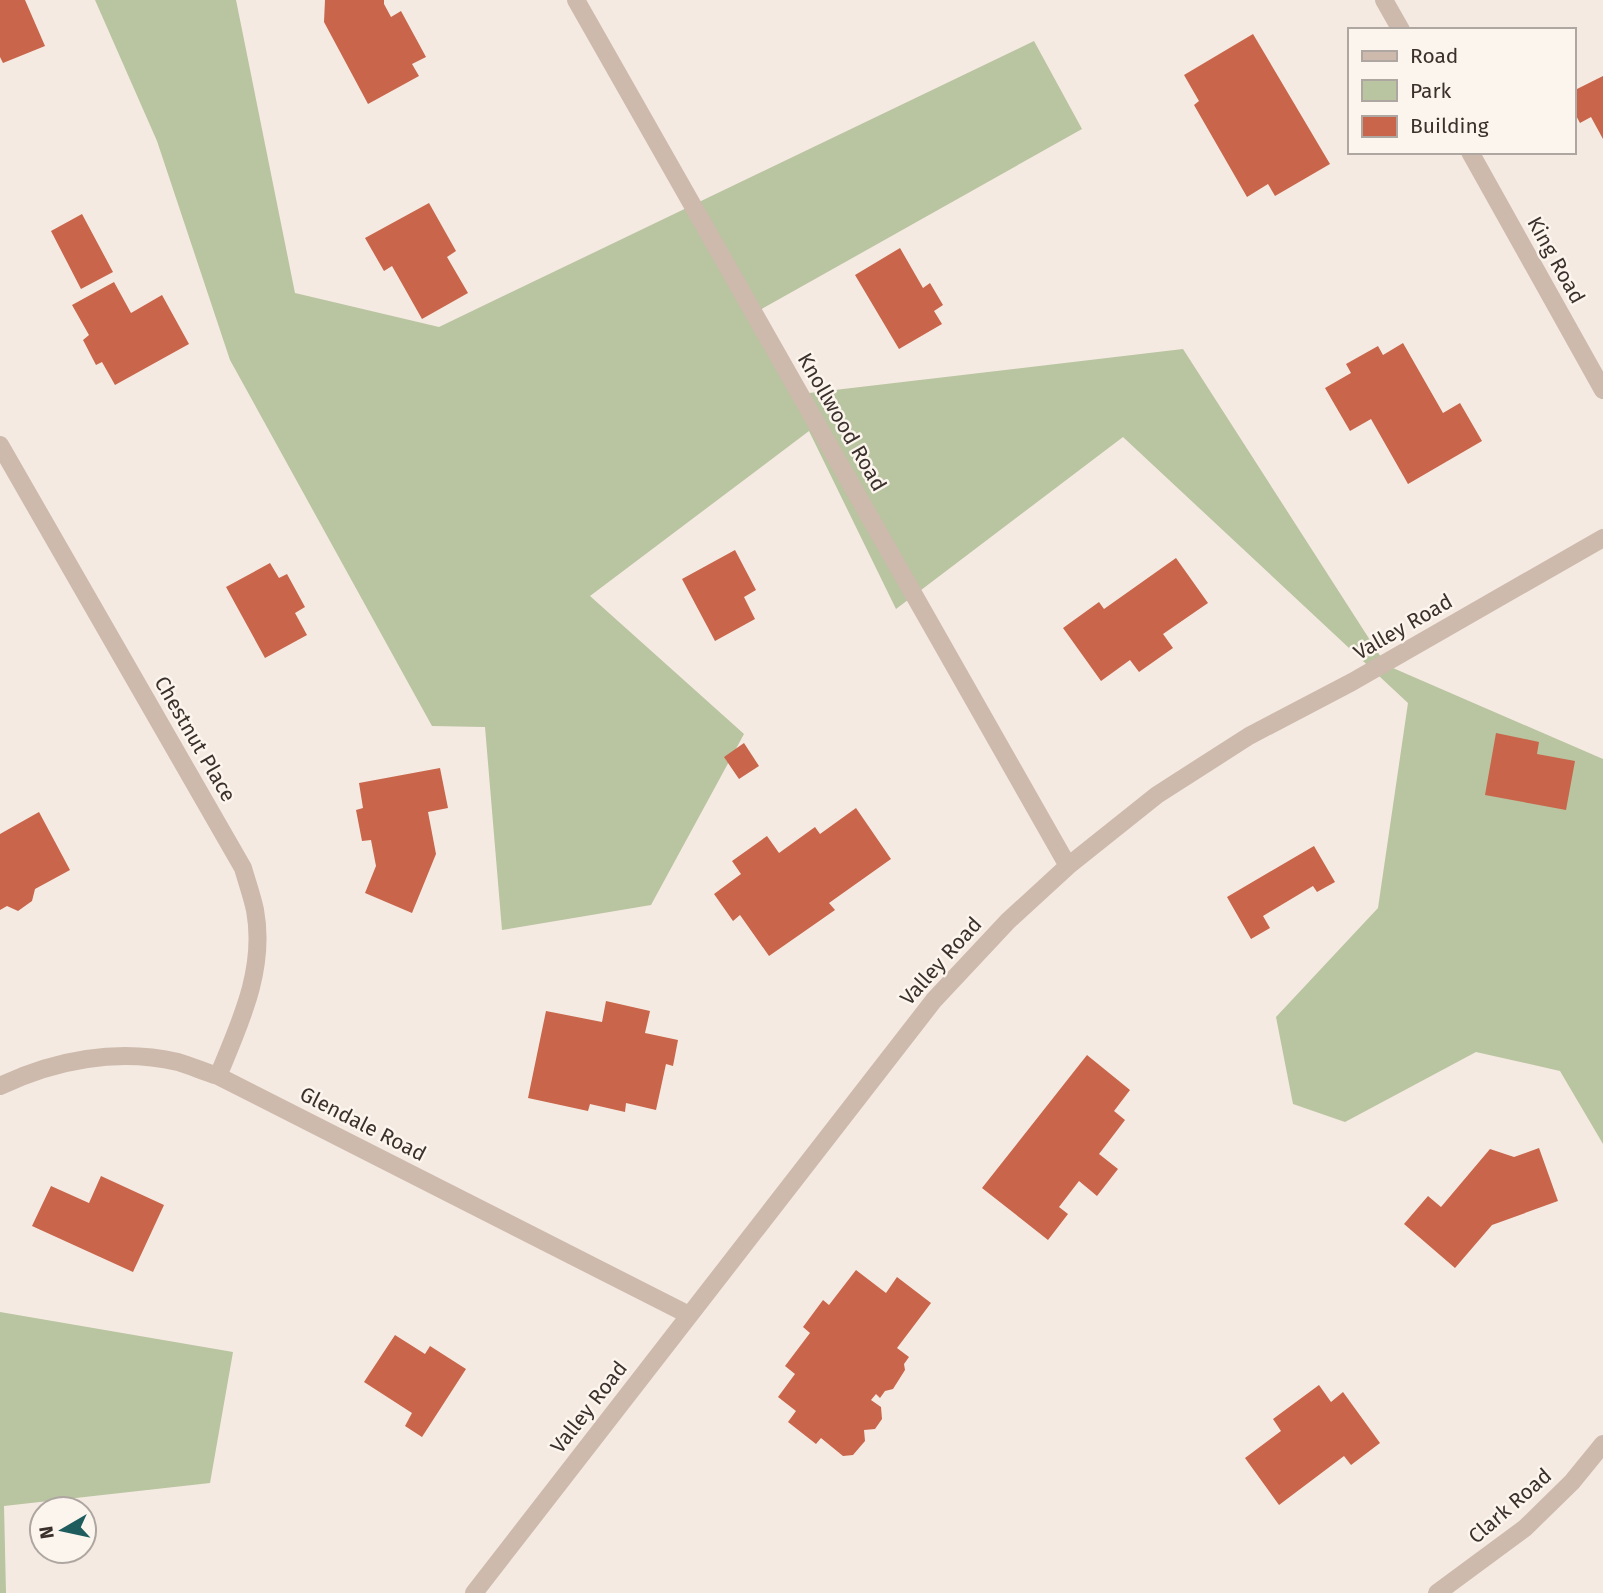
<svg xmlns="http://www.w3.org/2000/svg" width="1603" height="1593" font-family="'Fira Sans',sans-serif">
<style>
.green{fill:#b9c4a0}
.building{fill:#c8654b}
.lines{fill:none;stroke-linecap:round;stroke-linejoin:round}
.minor{stroke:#cdbaac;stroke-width:18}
.labels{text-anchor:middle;stroke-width:5;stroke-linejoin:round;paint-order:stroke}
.street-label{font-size:21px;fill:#3b302b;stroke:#fbf5ee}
</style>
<rect width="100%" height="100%" fill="#f4eae1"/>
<path class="green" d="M95 0H236L295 293 439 327 1034 41 1082 129 751 315 792 395 1183 349 1386 665 1603 759V1144L1560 1071 1476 1052 1345 1122 1293 1104 1276 1017 1378 908 1408 703 1123 437 896 609 809 431 590 596 744 734 651 905 502 930 485 727 432 726 230 360 157 141Z
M0 1312 233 1352 210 1483 4 1506 6 1593H0Z"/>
<path class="building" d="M0 0H25L45 46 3 63 0 57Z
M325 0H384V4L391 17 401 11 426 57 412 64 419 76 368 104 324 22Z
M1253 34 1330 164 1275 196 1268 184 1247 197 1194 105 1199 101 1184 75Z
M1603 76V139L1591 117 1580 123 1573 110V91Z
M429 203 456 251 447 257 468 293 422 319 392 266 384 271 365 238Z
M82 214 113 272 81 289 51 231Z
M900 248 923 288 930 283 943 305 934 311 942 324 899 349 855 275Z
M114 282 131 313 162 295 189 344 115 385 102 362 96 365 83 340 89 335 72 305Z
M1403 343 1443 413 1460 403 1482 441 1408 484 1371 419 1350 431 1325 388 1351 373 1346 364 1378 346 1383 355Z
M735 550 756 590 744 597 755 619 715 641 682 579Z
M1176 558 1208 603 1163 634 1173 648 1139 672 1130 660 1101 681 1063 628 1099 602 1104 609Z
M270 563 279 578 287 574 305 607 295 613 307 635 265 658 226 587Z
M1496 733 1539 742 1537 754 1575 761 1566 810 1485 795Z
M744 743 759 766 739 779 724 757Z
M440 768 448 808 428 812 436 854 412 913 365 893 376 866 371 840 362 841 356 810 363 808 359 783Z
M856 808 891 859 829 903 835 910 769 956 740 915 733 921 714 894 741 874 732 861 767 836 779 853 815 827 820 834Z
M39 812 70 870 35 889 32 901 18 911 7 906 0 910V834Z
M1314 846 1335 882 1317 892 1313 886 1263 916 1270 928 1251 939 1227 897Z
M606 1001 650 1011 645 1033 678 1040 673 1066 666 1064 656 1110 626 1103 625 1112 590 1104 588 1111 528 1098 546 1011 602 1022Z
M1087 1055 1130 1090 1114 1111 1125 1120 1099 1154 1118 1169 1097 1196 1079 1181 1059 1207 1068 1214 1048 1240 982 1188Z
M1539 1148 1558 1201 1492 1225 1455 1268 1404 1224 1428 1196 1441 1207 1490 1149 1514 1157Z
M101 1176 164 1205 133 1272 32 1226 51 1186 89 1203Z
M856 1270 886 1293 897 1277 931 1303 897 1348 909 1357 904 1364 905 1370 893 1389 885 1391 880 1398 876 1394 871 1400 881 1407 882 1419 875 1429 864 1430 865 1441 853 1455 843 1456 821 1438 816 1444 788 1422 796 1411 778 1397 795 1374 785 1366 810 1333 803 1327 823 1300 829 1305Z
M395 1335 425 1354 430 1346 466 1369 422 1437 405 1426 412 1413 364 1382Z
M1319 1385 1331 1402 1343 1392 1380 1443 1351 1465 1344 1456 1279 1505 1245 1458 1281 1431 1273 1419Z"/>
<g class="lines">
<path class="minor" d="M576 0 1068 866
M1384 0 1401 30
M1470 152 1603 390
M0 445 243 868C247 882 252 896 255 910 266 969 240 1023 218 1076
M0 1086C55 1060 117 1048 178 1062 191 1066 205 1072 218 1076L689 1315
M474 1593 934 1000 1008 921 1068 866 1157 795 1249 736 1352 682 1603 538
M1437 1593 1525 1528 1572 1482 1603 1444"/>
</g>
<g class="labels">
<g class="street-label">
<text transform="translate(1556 260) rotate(61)" y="7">King Road</text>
<text transform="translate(842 422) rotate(60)" y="7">Knollwood Road</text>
<text transform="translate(1403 627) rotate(-30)" y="7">Valley Road</text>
<text transform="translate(195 739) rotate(60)" y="7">Chestnut Place</text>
<text transform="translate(941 961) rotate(-48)" y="7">Valley Road</text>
<text transform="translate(363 1124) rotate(27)" y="7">Glendale Road</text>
<text transform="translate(589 1407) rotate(-52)" y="7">Valley Road</text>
<text transform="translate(1510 1506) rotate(-41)" y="7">Clark Road</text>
</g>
</g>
<rect x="1348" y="28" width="228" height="126" fill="#fbf5ee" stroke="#aea6a0" stroke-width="2"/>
<rect x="1362" y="51" width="35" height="10" fill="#cdbaac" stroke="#aea6a0" stroke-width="2"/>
<text x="1410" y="63" font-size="21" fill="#3b302b">Road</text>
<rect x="1362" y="80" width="35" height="21" fill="#b9c4a0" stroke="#aea6a0" stroke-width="2"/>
<text x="1410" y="98" font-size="21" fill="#3b302b">Park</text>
<rect x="1362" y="116" width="35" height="21" fill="#c8654b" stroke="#aea6a0" stroke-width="2"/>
<text x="1410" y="133" font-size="21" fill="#3b302b">Building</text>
<g transform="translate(63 1530) rotate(261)"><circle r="33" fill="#fbf5ee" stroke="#aea6a0" stroke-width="2"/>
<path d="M0-5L12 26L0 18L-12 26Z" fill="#1f5c5e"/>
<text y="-10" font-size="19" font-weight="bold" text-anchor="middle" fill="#3b302b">N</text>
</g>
</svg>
